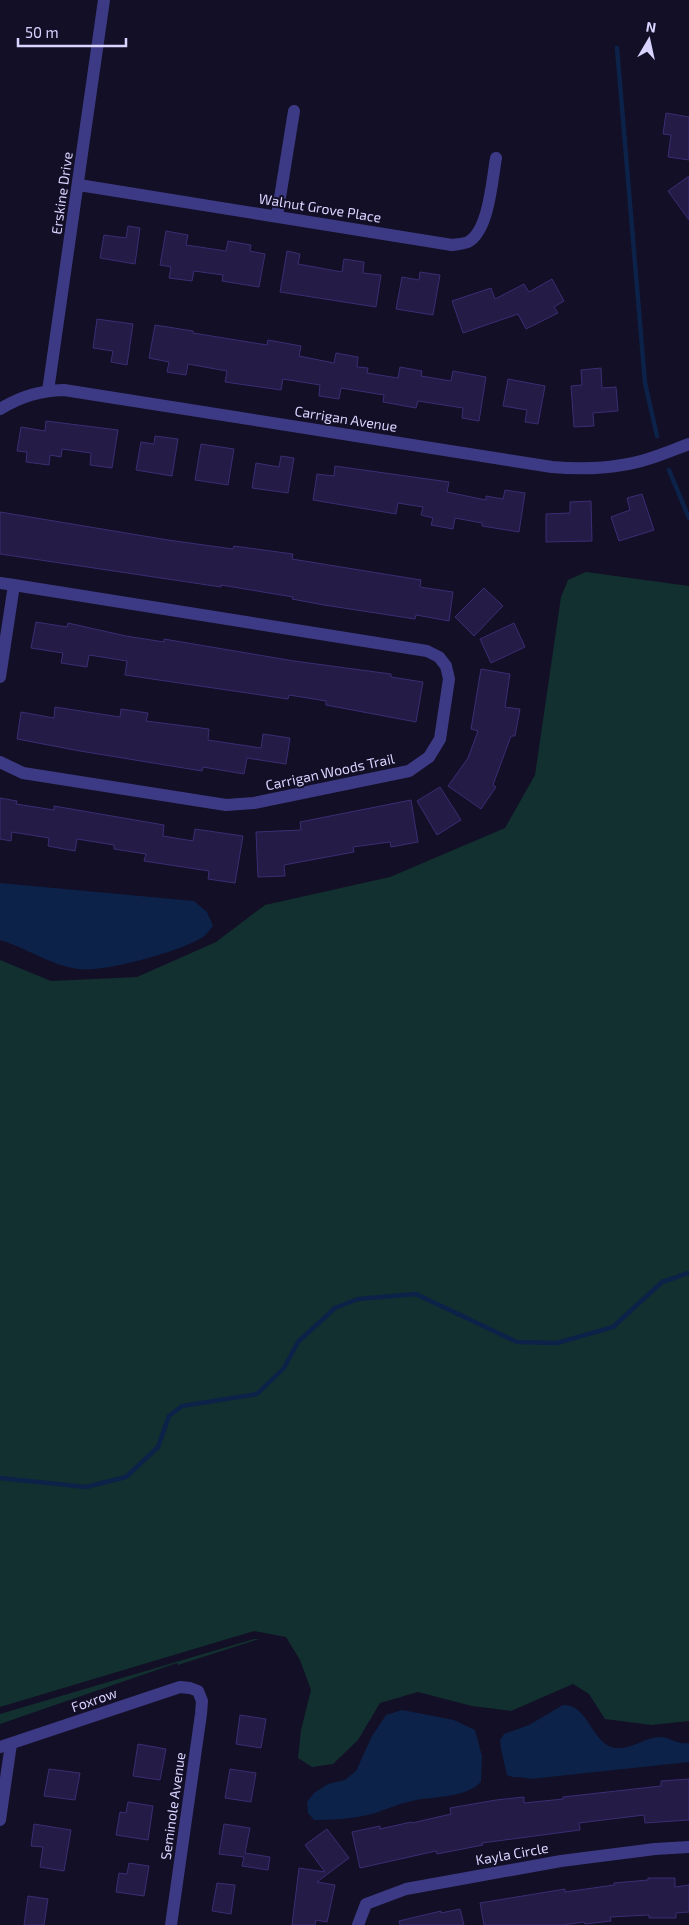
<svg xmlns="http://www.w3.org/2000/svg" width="689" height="1925" font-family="'Exo 2',sans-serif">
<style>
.green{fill:#12302f}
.water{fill:#0c2248}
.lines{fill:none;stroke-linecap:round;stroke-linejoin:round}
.stream{stroke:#0c2248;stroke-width:4.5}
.building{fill:#241b47;stroke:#3b2d73}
.minor{stroke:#3d3a85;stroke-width:12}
.labels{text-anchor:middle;stroke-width:4;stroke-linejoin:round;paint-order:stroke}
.street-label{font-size:14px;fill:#d9d4ff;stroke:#130f26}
</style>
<rect width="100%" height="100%" fill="#130f26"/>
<path class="green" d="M586 572 689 586V1721L652 1725 605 1719 589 1694 573 1684 511 1711 472 1706 418 1692 380 1703 358 1740 333 1764 312 1767 298 1758 301 1730 311 1690 300 1660 286 1637 254 1631 0 1707V960L51 981 137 977 216 942 265 905 390 877 505 828 535 775 561 597 568 580Z
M254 1639H259L178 1665 177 1663 0 1724V1714Z"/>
<path class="water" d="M0 883 194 901 207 912 213 926C210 929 207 934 203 937 182 951 103 973 78 969 50 965 27 948 0 940Z
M563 1705C587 1704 591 1739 611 1747 627 1753 644 1737 660 1737 671 1737 676 1745 689 1743V1762L530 1779C522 1776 515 1779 507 1775L501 1749 500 1740 504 1734 529 1725Z
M402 1710 454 1720 475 1730 482 1756 481 1782C462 1800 433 1795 408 1802 394 1805 381 1812 368 1815 350 1819 332 1820 314 1820L308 1813 307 1802 314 1793 328 1784 345 1780 356 1771 372 1736 386 1715Z"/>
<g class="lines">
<path class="stream" d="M617 48 645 383 657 436
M669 470 689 518
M0 1478 86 1487 126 1477 158 1447 169 1416 182 1406 257 1394 284 1368 298 1342 335 1308 358 1299 416 1294 517 1342 557 1343 613 1327 662 1282 689 1273"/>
</g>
<path class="building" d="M666 113 689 117V160L668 157 671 135 663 134Z
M689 176V220L668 191Z
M128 226 140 228 135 264 100 258 104 235 126 238Z
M166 231 188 235 186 245 226 251 228 241 251 245 250 251 265 254 259 287 222 281 223 275 194 271 192 281 169 278 171 267 160 265Z
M287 251 300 254 298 264 342 272 344 259 364 262 363 273 381 275 376 307 280 292Z
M420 272 440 275 433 315 396 309 402 277 419 280Z
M552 279 564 301 554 307 558 313 526 329 518 314 463 333 452 301 491 288 495 299 524 284 529 292Z
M97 319 133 324 127 365 111 362 113 351 93 348Z
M155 325 193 331V333L267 345 268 340 301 346 299 356 334 363 336 353 358 357 357 367 368 368 367 373 398 378 400 367 422 371 421 376 451 381 453 371 486 377 479 421 462 418 463 408 418 401 416 408 383 402 384 395 341 388 339 399 319 396 320 385 283 379 281 390 225 382 227 371 188 364 186 375 167 372 169 362 149 358Z
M601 368 602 388 616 387 618 411 593 413 594 426 574 427 571 386 582 385 581 370Z
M508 379 545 386 538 424 525 422 527 410 503 406Z
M46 421 118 430 112 468 90 465 91 453 62 449 61 457 50 455 49 465 26 462 27 452 17 451 21 427 45 431Z
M155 436 178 439 172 476 136 470 141 442 154 444Z
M201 444 234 449 228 485 195 480Z
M281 456 294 458 288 493 252 488 256 463 279 467Z
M335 466 449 482 447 492 486 500V496L503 499 505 490 525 493 519 532 482 526V523L455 518 453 529 431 525 433 518 421 515 423 507 398 503 396 514 313 500 317 474 334 476Z
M642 494 654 530 619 541 611 517 630 510 627 498Z
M591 501 592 541 546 542V514L570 513V502Z
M0 512 168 540 233 549 234 546 293 554 292 559 421 580 420 587 453 592 449 621 416 615 415 619 324 605 292 599 293 597 221 585V587L0 554Z
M484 588 503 606 474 636 455 617Z
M36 622 67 627 68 623 126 636 164 642V639L294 661 391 674V677L423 682 416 722 326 705V701L289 695 288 699 125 675 127 661 89 655 87 667 61 663 63 653 31 648Z
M514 623 525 647 491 663 480 639Z
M481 669 510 674 505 707 520 709 515 736H511L493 785 496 787 481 809 448 786 468 758 478 731 471 729Z
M55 707 120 717 121 709 148 713 146 721 209 729 208 740 261 748 263 734 290 738 286 764 247 758 244 774 203 767 202 771 80 751 17 739 21 712 54 718Z
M440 787 461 820 437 835 417 801Z
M0 798 17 801 16 804 54 810V806L164 825 163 836 193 841 195 829 243 836 235 883 208 879 209 871 144 861 146 854 114 849V845L77 839 75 851 48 846 49 838 12 832 11 841 0 839Z
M411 800 418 842 391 847 390 842 353 847 354 852 284 865 285 876 258 877 256 832 301 830 300 822Z
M240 1715 266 1719 261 1748 236 1744Z
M138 1744 166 1749 160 1780 133 1776Z
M49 1769 80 1773 75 1800 44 1796Z
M230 1769 256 1773 251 1802 225 1798Z
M689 1779V1820L645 1823 644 1815 579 1823 580 1830 482 1843 483 1845 437 1854 436 1851 360 1868 352 1832 380 1826V1829L411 1822 412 1823 451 1814 450 1808 496 1800 524 1797V1803L563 1799V1797L661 1786V1781Z
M128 1802 153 1806 148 1840 116 1835 120 1812 126 1813Z
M34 1824 71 1830 64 1871 40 1867 43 1847 31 1846Z
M224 1824 250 1828 245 1853 270 1857 268 1870 242 1866 244 1857 219 1854Z
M327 1829 349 1858 317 1882 335 1885 327 1922 316 1920 315 1925H292L299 1868 325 1872 305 1845Z
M129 1863 149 1866 144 1896 116 1892 119 1873 127 1874Z
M648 1878H675V1887L689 1885V1912L676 1913V1918H649V1915L610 1917 611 1921 585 1924 584 1922 563 1925H484L480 1903 565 1889V1892L614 1885V1883L648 1880Z
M217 1883 235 1885 231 1914 212 1911Z
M28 1896 48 1899 44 1925H24Z
M460 1909 464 1925H400L399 1921 441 1911V1913Z"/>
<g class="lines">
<path class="minor" d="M79 185 452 245C457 244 464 244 468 242 489 231 492 180 496 158
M277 216 294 111
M48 391 104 0
M0 409C22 396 39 391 64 390L552 467C576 469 599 469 622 465 645 462 667 452 689 444
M0 583 14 585
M0 677 14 585 427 651 439 657 446 666 449 679 440 739 429 757 409 771 254 803 226 805 23 773 0 762
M0 1747 180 1687 190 1688 198 1691 202 1701 201 1714 171 1925
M0 1820 11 1744
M358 1925 366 1904 406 1889 561 1861 655 1849 689 1847"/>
</g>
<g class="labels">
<g class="street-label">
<text transform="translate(62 193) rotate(-82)" y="5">Erskine Drive</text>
<text transform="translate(320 208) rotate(9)" y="5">Walnut Grove Place</text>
<text transform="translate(346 419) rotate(9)" y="5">Carrigan Avenue</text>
<text transform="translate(330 772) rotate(-12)" y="5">Carrigan Woods Trail</text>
<text transform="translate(94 1700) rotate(-19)" y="5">Foxrow</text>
<text transform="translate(173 1806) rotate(-82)" y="5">Seminole Avenue</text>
<text transform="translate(512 1854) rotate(-10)" y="5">Kayla Circle</text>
</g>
</g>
<g transform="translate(649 40) rotate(9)" stroke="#130f26" stroke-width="4" paint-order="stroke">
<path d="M0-4L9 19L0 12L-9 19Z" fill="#d9d4ff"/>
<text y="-8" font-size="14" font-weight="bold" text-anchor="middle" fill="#d9d4ff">N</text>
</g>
<path d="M18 38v8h108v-8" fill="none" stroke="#d9d4ff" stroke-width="2.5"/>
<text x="25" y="38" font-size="15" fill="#d9d4ff" stroke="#130f26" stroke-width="4" paint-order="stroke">50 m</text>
</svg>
